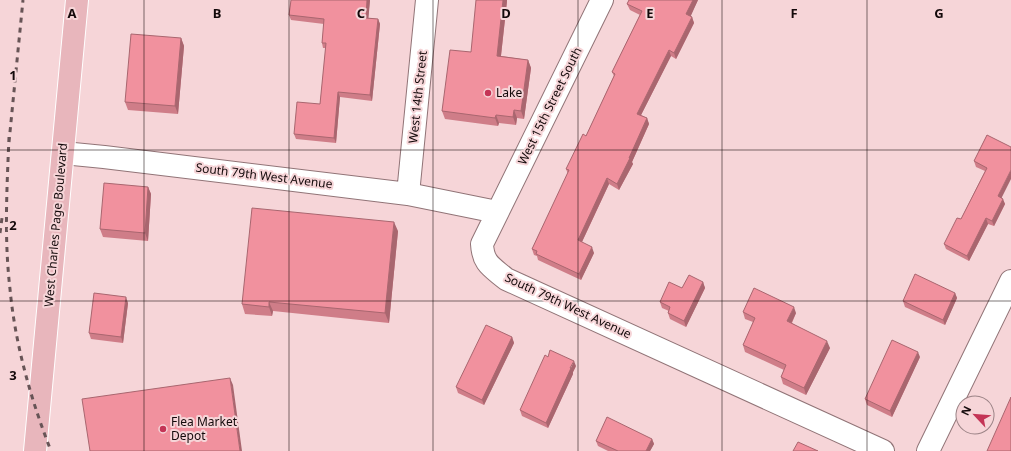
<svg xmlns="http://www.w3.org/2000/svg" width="1011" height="451" font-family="'Noto Sans',sans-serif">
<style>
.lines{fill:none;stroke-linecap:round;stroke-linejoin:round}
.minor-casing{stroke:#917477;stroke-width:24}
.major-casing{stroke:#fff;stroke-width:24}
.minor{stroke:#fff;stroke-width:22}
.major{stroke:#e8b6bc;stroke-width:22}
.rail{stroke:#675456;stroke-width:3;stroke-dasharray:5 5;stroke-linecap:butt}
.wall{fill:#cf7d88}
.shaded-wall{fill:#a9666f}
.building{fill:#f1919e;stroke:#a9666f}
.grid{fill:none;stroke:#13090a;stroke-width:1;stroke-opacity:0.55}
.poi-dot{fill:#c43456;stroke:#f6d5d8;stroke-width:1.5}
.labels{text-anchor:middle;stroke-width:4;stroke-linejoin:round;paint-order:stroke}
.poi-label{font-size:12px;fill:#13090a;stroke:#f6d5d8;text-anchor:start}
.street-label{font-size:12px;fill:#13090a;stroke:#f6d5d8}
.grid-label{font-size:13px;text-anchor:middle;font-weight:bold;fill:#13090a;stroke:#f6d5d8;stroke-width:4;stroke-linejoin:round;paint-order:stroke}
</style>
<rect width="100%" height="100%" fill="#f6d5d8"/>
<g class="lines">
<g class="minor-casing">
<path id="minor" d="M602 0 482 244C483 264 492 267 506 279L883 451
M63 153 104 157 408 194 497 212
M408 194 427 0
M928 451 1011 281"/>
</g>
<g class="major-casing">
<path id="major" d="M35 451 77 0"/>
</g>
<use href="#minor" class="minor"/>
<use href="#major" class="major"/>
<path class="rail" d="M9 137C7 187 4 238 10 289 15 344 31 400 51 451
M9 142 23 0
M0 233 2 218"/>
</g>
<path class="wall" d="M291 0H370L368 18 378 19 380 24 372 101 340 97 336 143 296 139 294 134 320 104 326 48H323L322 43 324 24 291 20 289 15Z
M629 0H698L690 16 692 17 694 23 676 59 671 56 641 115 647 118 649 124 632 162 633 164 619 190 609 184 582 242 594 253 581 280 538 260 537 256 534 255 532 249 568 174 566 169 586 136 614 76 612 72 640 15 630 10 627 4Z
M507 1 501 56 528 60 531 68 524 119 517 118 516 125 499 123 498 126 445 119 442 111 471 52Z
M181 38 184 46 178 114 128 110 125 102Z
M987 135 1002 198 1005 204 994 226 988 224 969 261 946 249 944 244 961 219 985 171 976 167 974 161Z
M148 187 151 194 148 241 103 237 100 229Z
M398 231 389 323 273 311 272 316 245 314 242 304Z
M703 282 705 288 686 327 670 319 668 313 669 311 662 308 660 302 682 288Z
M955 293 957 298 945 325 905 307 903 301Z
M128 303 123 343 91 339 89 333Z
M743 312 796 313 792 323 830 348 806 395 783 384 781 377 784 370 745 352 743 345 753 322 745 319Z
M512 337 514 343 484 405 458 393 456 387Z
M920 357 892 417 867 405 865 399Z
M576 366 573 372V374L548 428 522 416 520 410Z
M652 439 654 444 650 451H608L598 446 596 441Z"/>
<path class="shaded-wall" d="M367 0H370L368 23 366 18Z
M503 0H507V1L500 64 497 56Z
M693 0H698L689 20 686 14Z
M692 17 694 23 676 59 674 53Z
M378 19 380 24 372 101 370 95Z
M181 38 184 46 178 114 175 106Z
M669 50 671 56 639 119 637 114Z
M528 60 531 68 524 119 521 111Z
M338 92 340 97 336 143 334 138Z
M514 110 517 118 516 125 513 117Z
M496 115 499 123 498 126 495 118Z
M647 118 649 124 632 162 633 164 619 190 617 184Z
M1011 170V179L1000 201 998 196Z
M607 178 609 184 580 246 578 240Z
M148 187 151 194 148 241 145 233Z
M1003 199 1005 204 994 226 992 221Z
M986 218 988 224 969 261 967 256Z
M394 222 398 231 389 323 385 313Z
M592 247 594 253 581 280 579 274Z
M703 282 705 288 686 327 684 321Z
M955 293 957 298 945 325 943 320Z
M126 297 128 303 123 343 121 337Z
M269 302 273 311 272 316 269 307Z
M794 307 796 313 789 328 787 321Z
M512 337 514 343 484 405 482 400Z
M827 341 830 348 806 395 804 388Z
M918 352 920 357 892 417 890 411Z
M574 361 576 366 573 372V374L548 428 546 423Z
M230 378 233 385 242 451H240Z
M652 439 654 444 650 451H646Z"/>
<path class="building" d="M291 0H367L366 18 378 19 370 95 338 92 334 138 294 134 297 102 320 104 326 43H322L324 19 289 15Z
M476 0H503L497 56 528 60 521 111 514 110 513 117 496 115 495 118 442 111 450 50 471 52Z
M629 0H693L686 14 692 17 674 53 669 50 637 114 647 118 629 158H630L617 184 607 178 578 240 592 247 579 274 536 254 537 251 532 249 569 170 566 169 583 134 586 136 615 74 612 72 642 11 627 4Z
M131 34 181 38 175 106 125 102Z
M987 135 1011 147V170L998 196 1003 199 992 221 986 218 967 256 944 244 957 218 961 219 987 168 974 161Z
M104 183 148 187 145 233 100 229Z
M252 208 394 222 385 313 269 302V307L242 304Z
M915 274 955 293 943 320 903 301Z
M689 275 703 282 684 321 668 313 670 307 660 302 669 282 682 288Z
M754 288 794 307 787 321 827 341 804 388 781 377 786 365 743 345 755 318 743 312Z
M94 293 126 297 121 337 89 333Z
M486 325 512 337 482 400 456 387Z
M892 340 918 352 890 411 865 399Z
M550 350 574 361 570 368H571L546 423 520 410 545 355 548 357Z
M230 378 240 451H90L82 399Z
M1011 397V451H987Z
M607 417 652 439 646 451H618L596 441Z
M798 442 818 451H793Z"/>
<path class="grid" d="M144 0V451M289 0V451M433 0V451M578 0V451M722 0V451M867 0V451M0 150H1011M0 301H1011"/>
<g class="poi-dot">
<circle cx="488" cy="93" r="4"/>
<circle cx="163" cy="429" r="4"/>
</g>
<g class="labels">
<g class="poi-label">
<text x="496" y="97">Lake</text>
<text x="171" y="426">Flea Market<tspan x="171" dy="14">Depot</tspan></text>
</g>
<g class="street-label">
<text transform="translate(418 97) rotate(-84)" y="4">West 14th Street</text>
<text transform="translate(550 106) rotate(-64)" y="4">West 15th Street South</text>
<text transform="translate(264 176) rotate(7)" y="4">South 79th West Avenue</text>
<text transform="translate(56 225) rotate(-85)" y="4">West Charles Page Boulevard</text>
<text transform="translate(568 306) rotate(25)" y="4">South 79th West Avenue</text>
</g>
</g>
<g class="grid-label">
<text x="72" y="18">A</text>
<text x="217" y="18">B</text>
<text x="361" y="18">C</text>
<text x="506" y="18">D</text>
<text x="650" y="18">E</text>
<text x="794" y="18">F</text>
<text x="939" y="18">G</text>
<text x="13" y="80">1</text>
<text x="13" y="230">2</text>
<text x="13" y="380">3</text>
</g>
<g transform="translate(975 415) rotate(296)"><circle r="19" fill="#f6d5d8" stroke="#9b8386"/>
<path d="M0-3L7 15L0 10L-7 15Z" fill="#c43456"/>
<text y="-6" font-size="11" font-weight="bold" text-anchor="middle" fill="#13090a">N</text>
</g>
</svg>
